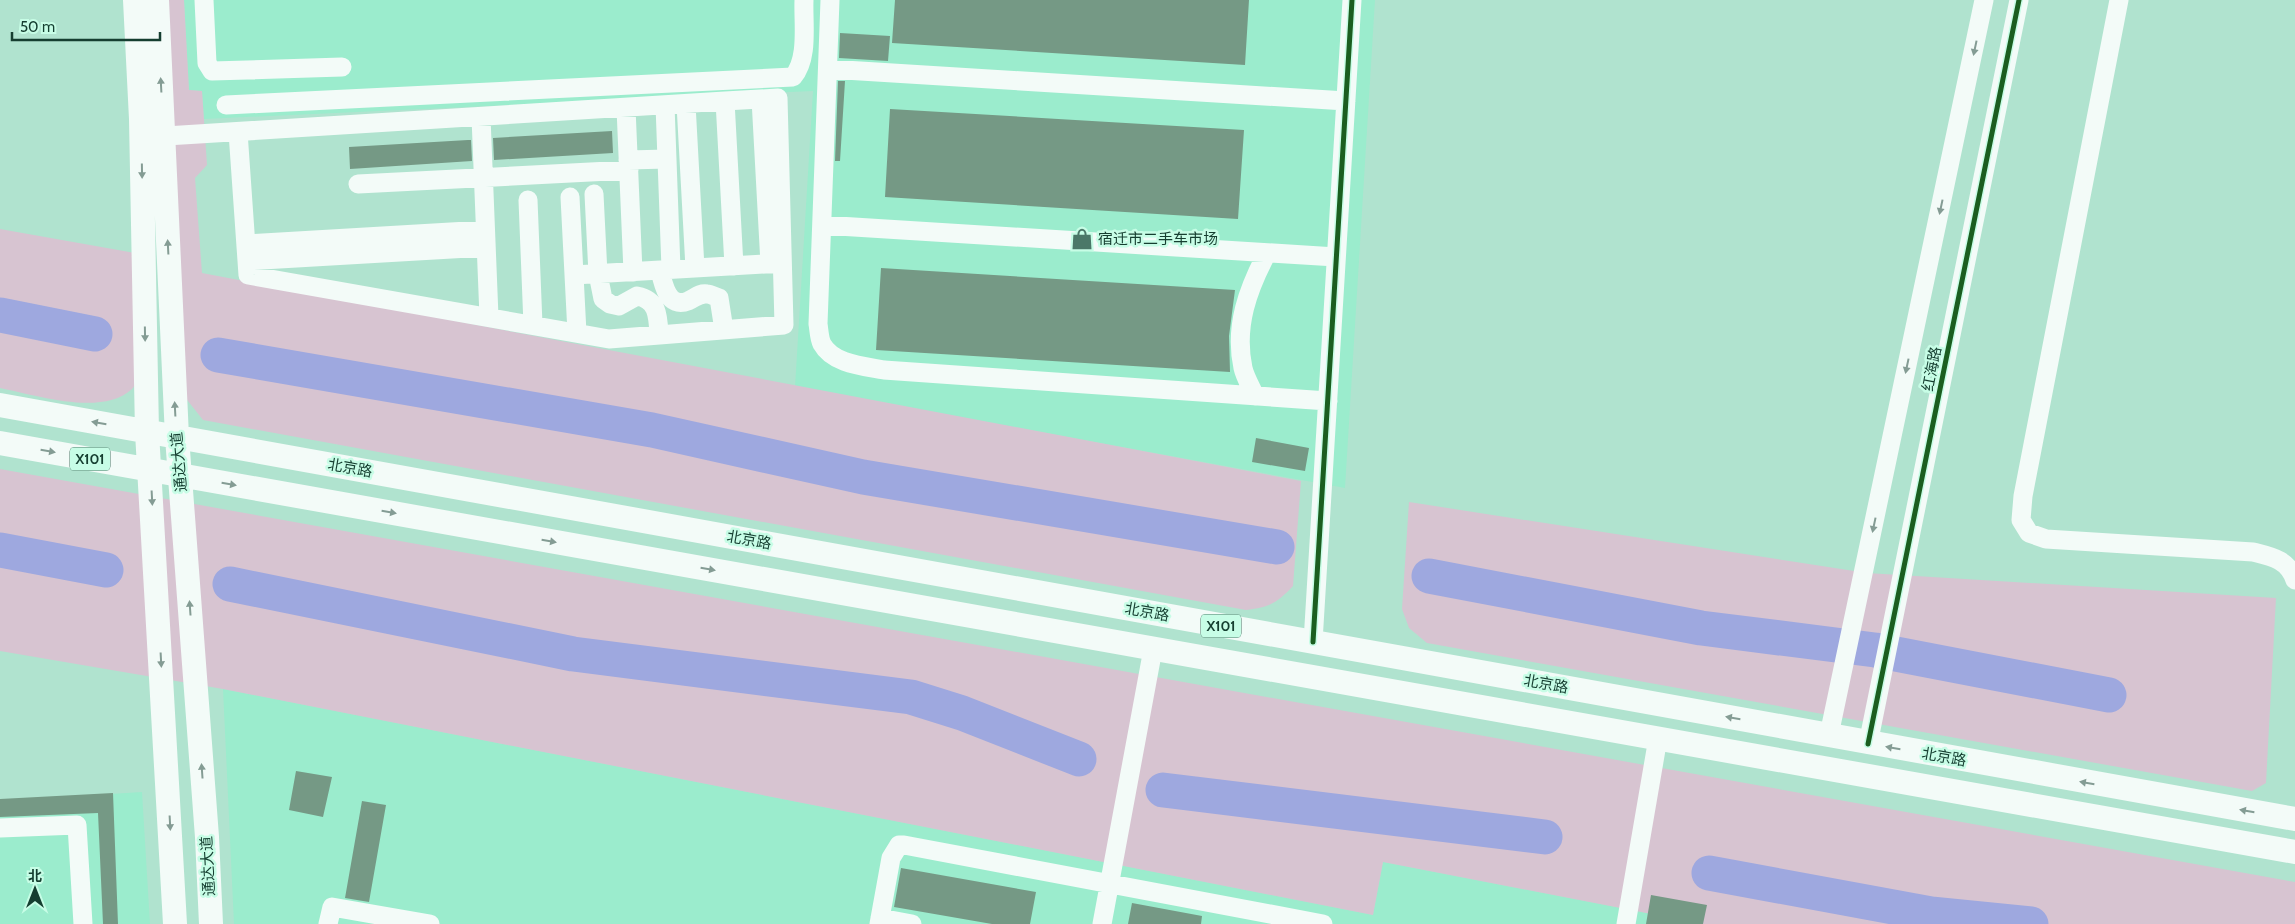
<svg xmlns="http://www.w3.org/2000/svg" width="2295" height="924" font-family="Cabin,'Noto Sans SC',sans-serif">
<style>
.built{fill:#9beccd}
.green{fill:#d7c4d1}
.lines{fill:none;stroke-linecap:round;stroke-linejoin:round}
.river{stroke:#9ea8df;stroke-width:35}
.building{fill:#759985}
.minor{stroke:#f3fbf8;stroke-width:19}
.major{stroke:#f3fbf8;stroke-width:24}
.cycleway-casing{stroke:#c7fde6;stroke-width:8}
.cycleway{stroke:#1b5e20;stroke-width:5}
.oneway{fill:#849c94}
.labels{text-anchor:middle;stroke-width:5;stroke-linejoin:round;paint-order:stroke}
.shield{fill:#c7fde6;stroke:#4a7767;stroke-width:1}
.shield-label{font-size:14px;font-weight:bold;fill:#153e30}
.poi-label{font-size:15px;fill:#153e30;stroke:#c7fde6;text-anchor:start}
.street-label{font-size:15px;fill:#153e30;stroke:#c7fde6}
</style>
<rect width="100%" height="100%" fill="#b0e3cf"/>
<path class="built" d="M184 0H1375L1345 488 795 387 813 91 204 119 202 91 189 90Z
M223 689 1373 915 1383 862 1703 924H234Z
M142 792 150 924H0V801Z"/>
<path class="green" d="M167 0H184L189 90 202 91 207 165 195 178 202 273 1301 481 1293 586C1277 603 1270 607 1246 610L203 420 184 396Z
M0 229 135 253 140 376C138 380 135 386 132 389 102 417 36 395 0 388Z
M0 469 2295 882V924H1703L1383 862 1373 915 223 689 0 651Z
M1409 502 1867 573 2276 598 2266 783 2252 791 1427 643 1409 628 1402 609Z"/>
<g class="lines">
<path class="river" d="M0 315 95 334
M218 355 652 430 863 477 1277 547
M0 550 106 570
M1429 576 1701 628 1875 650 2109 695
M230 584 573 654 911 697 962 713 1079 759
M1163 790 1545 837
M1709 873 1931 914 2031 924"/>
</g>
<path class="building" d="M895 0H1249L1245 65 892 43Z
M840 33 890 36 888 61 839 58Z
M838 81H845L840 161H835Z
M890 109 1244 130 1238 219 885 197Z
M612 131 613 153 494 160 493 138Z
M468 140H471L472 161 350 169 349 147Z
M881 268 1235 290 1229 336 1230 372 876 350Z
M1256 438 1309 448 1305 471 1252 462Z
M296 771 332 777 323 817 289 810Z
M113 793 118 924H103L98 813 0 817V799Z
M362 801 386 805 369 902 345 898Z
M901 868 1036 892 1030 924H992L894 907Z
M1651 895 1707 905 1703 924H1646Z
M1132 903 1202 916 1201 924H1128Z"/>
<g class="lines">
<path class="minor" d="M204 0 207 63 212 71 342 67
M830 0 818 324C819 329 819 338 822 344 833 364 863 366 884 370L1328 401
M2119 0 2023 496 2021 520 2029 533 2046 539 2253 552C2273 557 2288 560 2295 580
M828 69 1346 101
M761 99 770 264
M725 101 734 266
M686 104 695 268
M226 105 793 77C809 58 803 24 804 0
M665 105 671 269
M626 108 633 272
M481 117 489 317
M150 137 725 101 778 98 784 325 609 339 248 275 238 132
M628 160 667 159
M358 184 629 170
M594 194 598 274 603 299 610 304 619 306 637 296C658 300 658 316 659 335
M570 197 577 333
M528 200 533 325
M822 225 1336 257
M246 244 485 230
M247 261 486 247
M660 270C663 284 668 309 688 301 695 298 699 293 707 294 711 294 715 297 719 298L724 330
M574 275 782 263
M1255 396C1251 387 1245 377 1243 368 1234 326 1248 289 1267 253
M1313 642 1352 0
M1829 735 1984 0
M1868 744 2019 0
M0 828 77 825 83 924
M880 918 912 924
M328 924 332 907 430 924
M879 924 891 858 899 845H904L1323 924
M1102 924 1153 649
M1626 924 1658 738"/>
<path class="major" d="M135 0 141 119 147 432 175 924
M157 0 177 437 207 837 211 924
M0 405 2295 819
M0 443 2295 852"/>
<g class="cycleway-casing">
<path id="cycleway" d="M1313 642 1352 0
M1868 744 2019 0"/>
</g>
<use href="#cycleway" class="cycleway"/>
</g>
<defs><path id="oneway-solid" d="M-6-.8H1V-3.2L6.5 0L1 3.2V.8H-6Z" transform="scale(1.25)"/></defs>
<g class="oneway">
<use href="#oneway-solid" transform="translate(1975 48) rotate(102)"/>
<use href="#oneway-solid" transform="translate(161 85) rotate(-93)"/>
<use href="#oneway-solid" transform="translate(142 171) rotate(89)"/>
<use href="#oneway-solid" transform="translate(1941 207) rotate(102)"/>
<use href="#oneway-solid" transform="translate(168 247) rotate(-93)"/>
<use href="#oneway-solid" transform="translate(145 334) rotate(89)"/>
<use href="#oneway-solid" transform="translate(1907 366) rotate(102)"/>
<use href="#oneway-solid" transform="translate(175 409) rotate(-93)"/>
<use href="#oneway-solid" transform="translate(99 423) rotate(-170)"/>
<use href="#oneway-solid" transform="translate(48 451) rotate(10)"/>
<use href="#oneway-solid" transform="translate(229 484) rotate(10)"/>
<use href="#oneway-solid" transform="translate(152 498) rotate(87)"/>
<use href="#oneway-solid" transform="translate(389 512) rotate(10)"/>
<use href="#oneway-solid" transform="translate(1874 525) rotate(102)"/>
<use href="#oneway-solid" transform="translate(549 541) rotate(10)"/>
<use href="#oneway-solid" transform="translate(708 569) rotate(10)"/>
<use href="#oneway-solid" transform="translate(190 608) rotate(-94)"/>
<use href="#oneway-solid" transform="translate(161 660) rotate(87)"/>
<use href="#oneway-solid" transform="translate(1733 718) rotate(-170)"/>
<use href="#oneway-solid" transform="translate(1893 748) rotate(-170)"/>
<use href="#oneway-solid" transform="translate(202 771) rotate(-94)"/>
<use href="#oneway-solid" transform="translate(2087 783) rotate(-170)"/>
<use href="#oneway-solid" transform="translate(2247 811) rotate(-170)"/>
<use href="#oneway-solid" transform="translate(170 823) rotate(87)"/>
</g>
<defs>
<g id="shop-bare" transform="scale(1.725)"><path d="M-5-2.5h2.3a2.7 3.5 0 0 1 5.4 0H5L5.5 6h-11ZM-1.5-2.5h3a1.5 2.3 0 0 0-3 0Z" fill="#4b7868" stroke="#c7fde6" stroke-width="2.5" paint-order="stroke"/></g>
</defs>
<g fill-rule="evenodd">
<use href="#shop-bare" x="1082" y="239"/>
</g>
<g class="labels">
<g class="shield">
<rect x="70" y="447.5" width="40" height="23" rx="4"/>
<rect x="1201" y="614.5" width="40" height="23" rx="4"/>
</g>
<g class="shield-label">
<text x="90" y="464">X101</text>
<text x="1221" y="631">X101</text>
</g>
<g class="poi-label">
<text x="1098" y="244">宿迁市二手车市场</text>
</g>
<g class="street-label">
<text transform="translate(1932 369) rotate(-79)" y="5">红海路</text>
<text transform="translate(179 462) rotate(-95)" y="5">通达大道</text>
<text transform="translate(350 468) rotate(10)" y="5">北京路</text>
<text transform="translate(749 540) rotate(10)" y="5">北京路</text>
<text transform="translate(1147 612) rotate(10)" y="5">北京路</text>
<text transform="translate(1546 684) rotate(10)" y="5">北京路</text>
<text transform="translate(1944 757) rotate(10)" y="5">北京路</text>
<text transform="translate(208 866) rotate(-93)" y="5">通达大道</text>
</g>
</g>
<g transform="translate(35 889)" stroke="#c7fde6" stroke-width="4" paint-order="stroke">
<path d="M0-4L9 19L0 12L-9 19Z" fill="#153e30"/>
<text y="-8" font-size="14" font-weight="bold" text-anchor="middle" fill="#153e30">北</text>
</g>
<path d="M12 32v8h148v-8" fill="none" stroke="#153e30" stroke-width="2.5"/>
<text x="20" y="32" font-size="15" fill="#153e30" stroke="#c7fde6" stroke-width="4" paint-order="stroke">50 m</text>
</svg>
